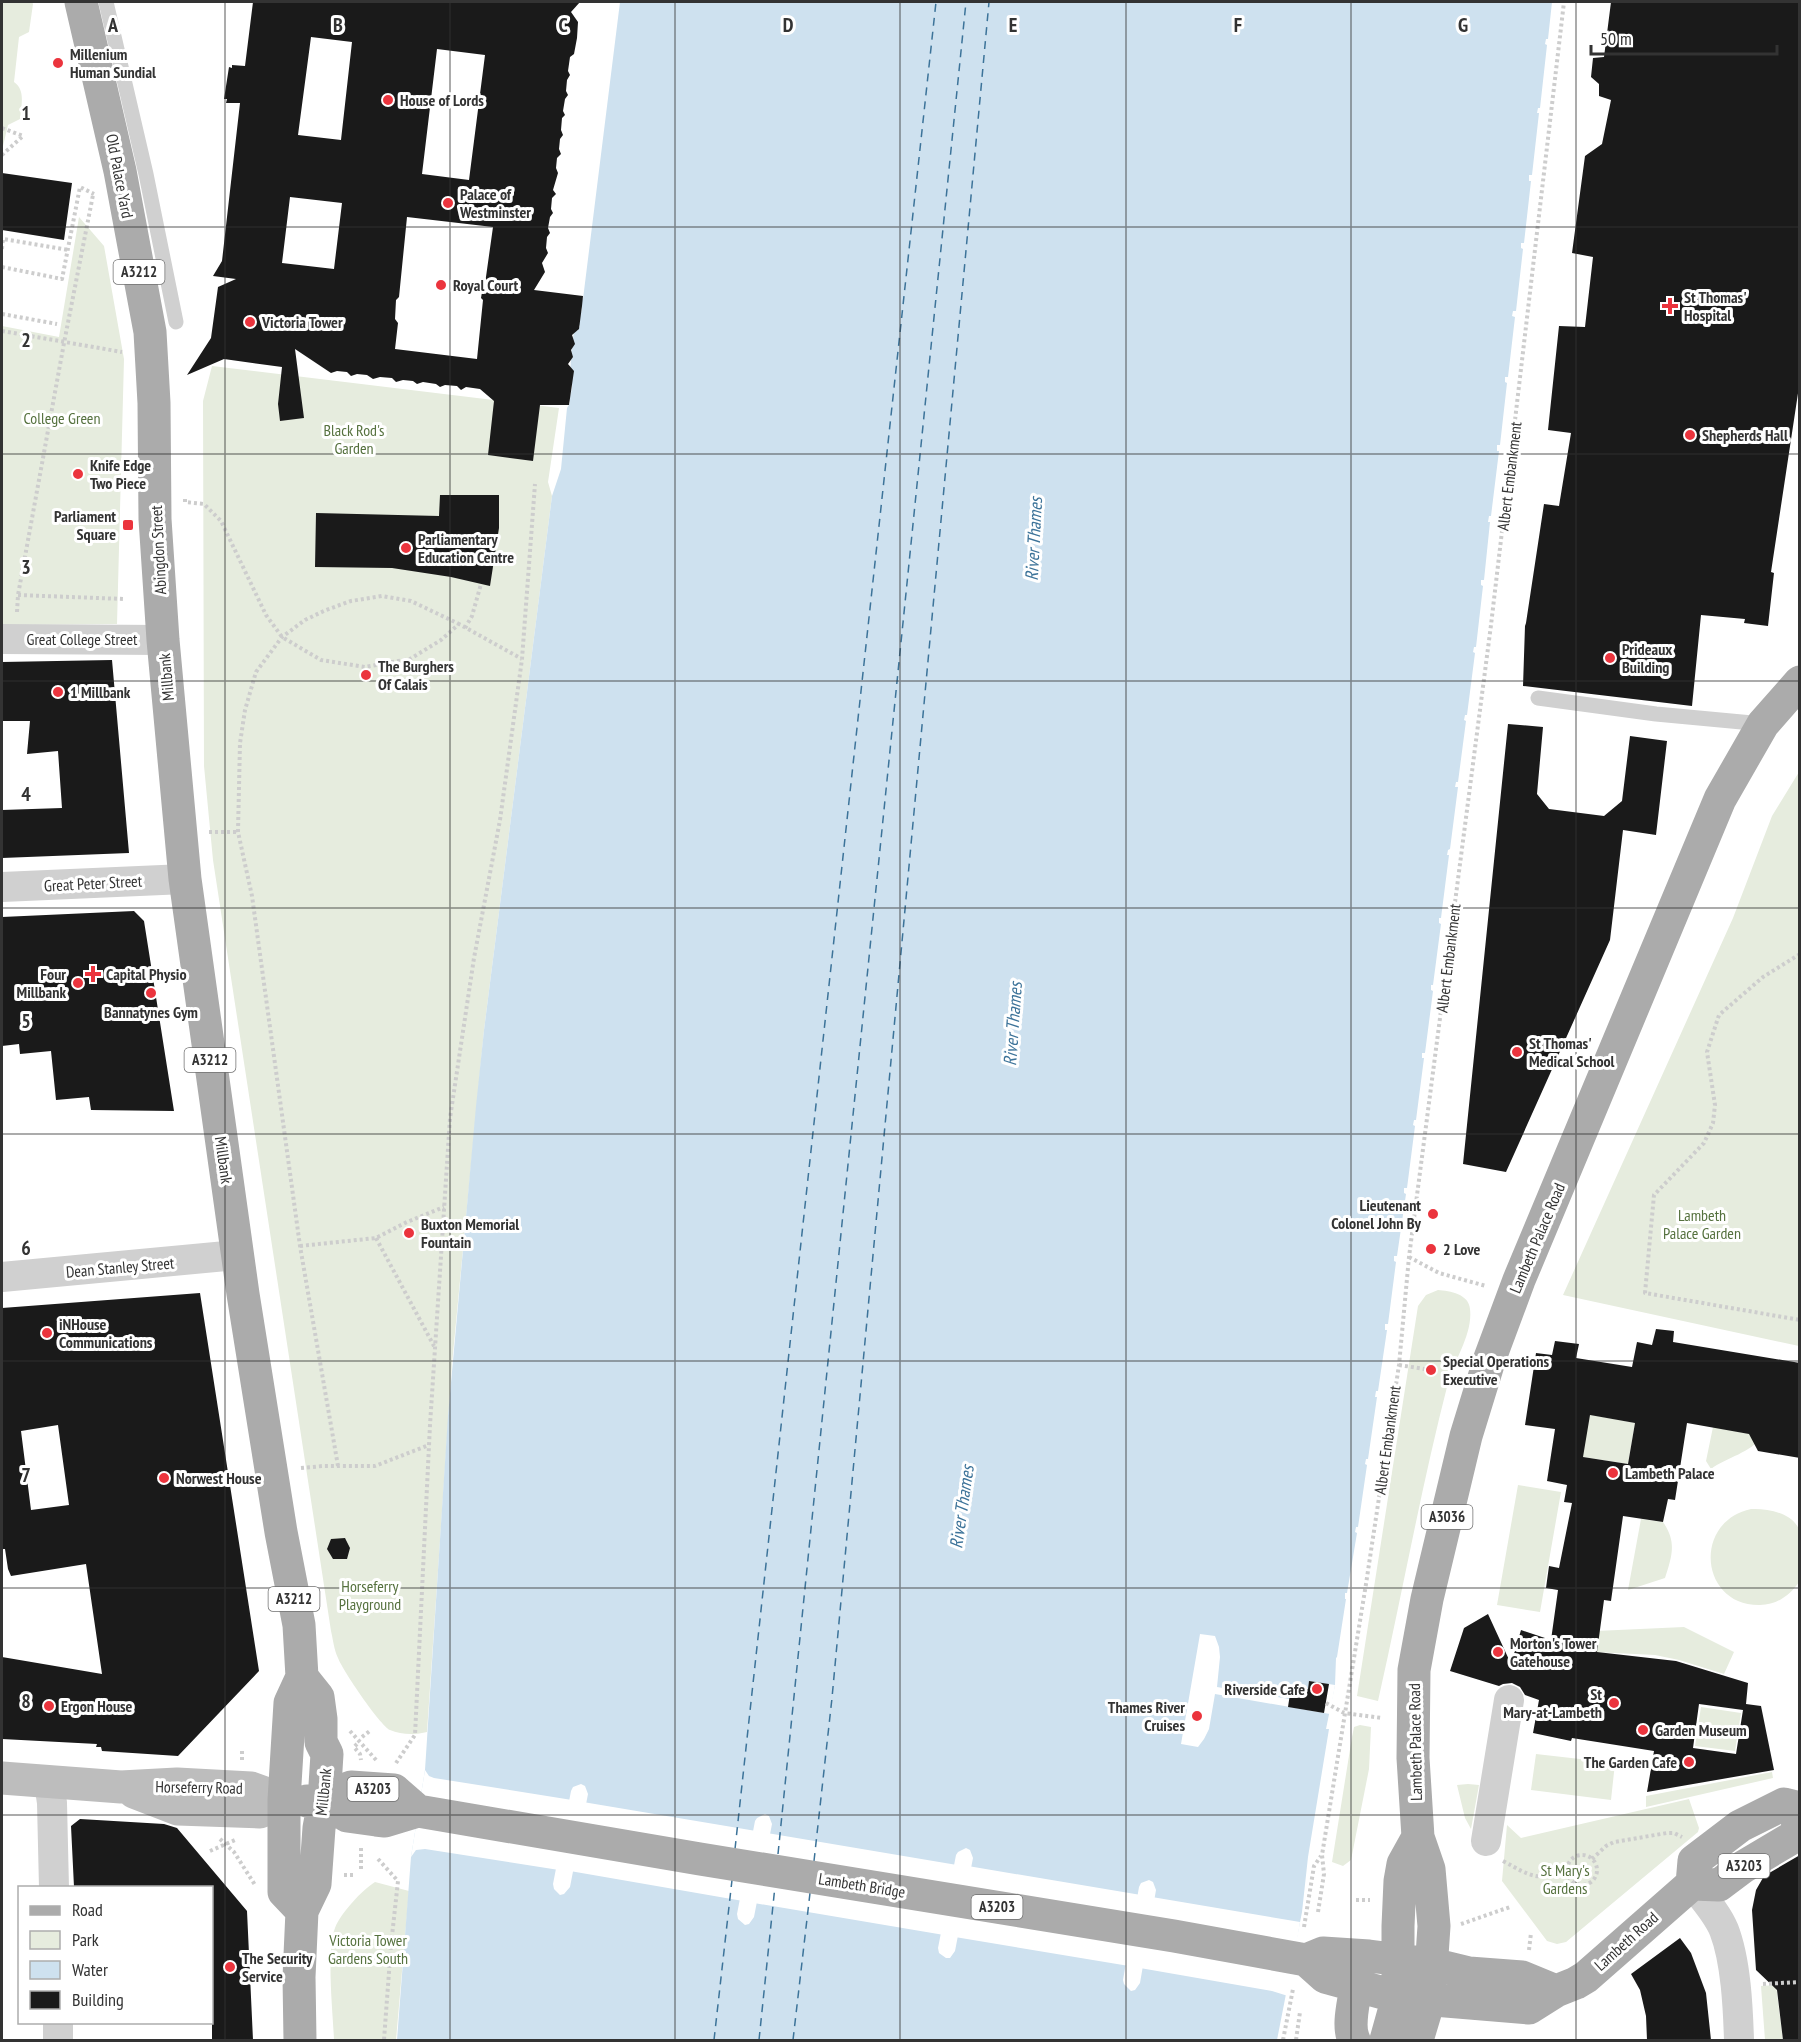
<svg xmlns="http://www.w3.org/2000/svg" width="1801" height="2042" font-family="'PT Sans Narrow',sans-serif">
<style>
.green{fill:#e6ecde}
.water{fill:#cee1ef;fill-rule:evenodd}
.pier{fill:#fff}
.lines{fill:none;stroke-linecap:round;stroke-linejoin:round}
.ferry{stroke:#3c7399;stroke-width:1.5;stroke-dasharray:8 6;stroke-linecap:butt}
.building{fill:#1a1a1a;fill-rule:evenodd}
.path{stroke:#cdcdcd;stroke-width:4;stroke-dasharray:3 3;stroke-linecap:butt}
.lane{stroke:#d0d0d0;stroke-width:15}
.street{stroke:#d0d0d0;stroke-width:30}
.secondary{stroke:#bdbdbd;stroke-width:33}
.primary{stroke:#ababab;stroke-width:33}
.grid{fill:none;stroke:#333;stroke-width:1.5;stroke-opacity:0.55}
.poi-dot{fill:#eb343d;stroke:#fff;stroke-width:2}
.labels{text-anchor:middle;stroke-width:6;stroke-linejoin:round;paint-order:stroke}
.shield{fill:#fff;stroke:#707070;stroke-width:1.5}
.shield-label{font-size:15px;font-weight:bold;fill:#333}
.poi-label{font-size:16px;font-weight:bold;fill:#333;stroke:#fff;text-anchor:start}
.street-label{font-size:16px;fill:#333;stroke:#fff}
.park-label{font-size:16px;fill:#55713e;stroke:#fff}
.water-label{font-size:18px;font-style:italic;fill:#3c7399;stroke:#fff}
.grid-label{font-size:20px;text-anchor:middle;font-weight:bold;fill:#333;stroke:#fff;stroke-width:6;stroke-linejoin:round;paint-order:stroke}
</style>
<rect width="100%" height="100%" fill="#fff"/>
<path class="green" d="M2 2H32L33 4 29 32 19 37 14 82C26 90 21 106 20 119L8 125 3 146Z
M79 217 104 246 124 359 117 624 2 625V326L59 337Z
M212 366 559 408 548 482 552 496 484 1030 452 1364 427 1732C416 1735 401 1735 390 1730 380 1725 343 1671 338 1658 334 1650 333 1639 331 1631L213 860 204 766 203 401Z
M1799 772V1346L1563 1295 1733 918 1772 816Z
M1438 1290C1450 1291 1469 1294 1470 1309 1473 1334 1454 1360 1448 1383 1421 1488 1402 1595 1378 1701L1357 1696 1418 1306 1426 1295Z
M1582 1413 1635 1423 1628 1464 1583 1457Z
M1713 1427 1762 1436C1751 1453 1727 1457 1711 1469L1706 1461Z
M1518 1485 1561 1492 1540 1612 1497 1605Z
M1751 1509C1767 1508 1796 1513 1800 1533 1801 1549 1800 1567 1799 1582 1790 1595 1777 1605 1760 1605 1700 1606 1692 1522 1751 1509Z
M1641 1519 1663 1522C1677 1542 1672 1556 1665 1578L1628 1590Z
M1684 1627 1734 1652 1724 1674 1679 1660 1655 1655 1594 1652 1596 1631Z
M1701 1707 1741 1713 1735 1751 1695 1746Z
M1360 1725 1371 1727 1369 1769 1351 1860 1343 1866 1332 1862 1352 1737 1354 1727Z
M1536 1754 1615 1763 1611 1800 1531 1790Z
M1772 1772 1773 1778 1646 1807V1796Z
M1468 1784 1479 1785 1471 1829 1465 1818 1457 1785Z
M1689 1799 1699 1828 1698 1832 1566 1942 1557 1944 1547 1941 1502 1881 1507 1825 1521 1838Z
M375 1882 409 1891 396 2040H334C333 2013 326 1951 335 1928 341 1913 362 1890 375 1882Z
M1776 1985 1783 2040H1765L1761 1986Z"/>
<path class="water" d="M620 2H1552L1548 39H1546L1545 44 1547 45 1540 108H1538L1537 113H1539L1532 175H1529V181H1531L1524 243H1521V248L1523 249 1516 311H1513L1512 316 1515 317 1508 377H1505V382L1507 383 1500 445H1497V451H1499L1491 516H1489L1488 522H1490L1484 580H1481V585L1483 586 1476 647H1474L1473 652 1475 653 1467 715H1465L1464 720 1466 721 1458 782H1456L1455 787H1458L1450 849 1448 850 1447 855H1449L1441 918H1439V923L1441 924 1433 985H1431V990L1433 991 1425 1053H1422V1058H1424L1416 1120H1414L1413 1125 1415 1126 1407 1188H1404V1193L1406 1194 1397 1256H1394V1261L1396 1262 1388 1324H1385V1330H1387L1378 1391H1376L1375 1397H1377L1368 1459H1366L1365 1464 1367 1465 1358 1527H1356L1355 1532 1357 1533 1347 1593H1345V1599H1346L1337 1657 1336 1658 1335 1685 1326 1729H1329L1308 1857 1302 1912 1277 2040H397L411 1857 425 1770 448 1416 476 1106 484 1030 552 496 561 469 567 408 570 403C568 396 573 391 572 384 571 375 570 368 571 358L573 357 571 355 574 330 577 331 580 326 578 324 582 309 580 300 583 299ZM581 1784 585 1786 588 1794 570 1887 564 1894 560 1895 554 1889 553 1884 571 1791 573 1787ZM765 1814 769 1816 772 1824 754 1917 749 1924 745 1925 738 1919 737 1914 755 1821 757 1818ZM966 1848 970 1850 973 1858 955 1951 950 1958H946L939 1953 938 1948 956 1855 958 1852ZM1149 1880 1153 1882 1156 1890 1140 1983 1135 1990 1131 1991 1124 1984 1123 1980 1139 1887 1141 1883Z"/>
<path class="pier" d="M1200 1634 1215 1636 1219 1647 1220 1657 1217 1687 1289 1699 1291 1687 1308 1689 1309 1681 1335 1685 1330 1714 1215 1694 1209 1729 1204 1739 1198 1747 1181 1744Z
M425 1770 429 1776 434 1778 572 1800 559 1870 425 1849 416 1850 411 1857Z
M583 1802 756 1831 743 1901 570 1871Z
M767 1833 957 1865 944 1935 754 1903Z
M968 1866 1141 1895 1129 1966 955 1937Z
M1152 1897 1300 1922 1288 1996 1272 1991 1140 1968Z"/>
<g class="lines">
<path class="ferry" d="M735 1849 936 2
M778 1854 966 2
M814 1861 832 1698 989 2
M714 2040 732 1880
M759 2040 775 1886
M793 2040 810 1893"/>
</g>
<path class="building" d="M253 2H580L571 12 578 22 577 38 574 54 570 57 568 71 570 75 567 80 566 91 568 95 565 99 563 111 565 115 562 118 561 130 563 135 560 139 559 149 561 154 557 158 556 168 558 173 553 190 556 194 552 198 551 209 553 213 550 217 548 228 550 233 547 237 546 248 548 253 542 263 545 272 534 290 583 296 582 306 579 329 572 335 575 344 571 350 573 357 568 364 574 371 569 405H540L533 461 488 455 494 401 480 389 466 387 461 390 457 386 445 385 440 387 436 384 423 382 417 384 413 381 403 380 396 382 392 378 380 377 373 379 367 375 357 374 351 376 347 372 337 371 331 373 295 349 304 418 280 421 278 404 282 367 224 359 187 375 211 338 218 287 236 279 213 276 222 261 240 103H226L227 99H224L229 67 232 68V65L245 66ZM311 37 352 42 341 140 298 135ZM437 49 485 55 469 180 422 174ZM290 197 342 203 334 269 282 263ZM407 217 493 227 485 284 483 286 481 298 483 300 477 359 395 349 398 323 395 319 396 300 399 297Z
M1611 2H1800V380L1771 572 1774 573 1768 626 1744 623 1745 619 1701 615 1692 706 1523 686 1525 626 1526 623 1544 504 1559 506 1571 433 1548 430 1559 326 1585 327 1593 257 1572 253 1585 156 1602 144 1611 100 1599 96V84L1591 77 1593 58 1604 57Z
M2 173 72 183 64 240 2 230Z
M440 495H499V528L490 586 451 577 392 568 315 567 316 513 439 516Z
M112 660 129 853 2 858V810L62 808 58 751 27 754 30 721H2V662Z
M1508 724 1543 727 1537 794 1549 809 1604 816 1622 801 1630 736 1667 741 1656 835 1623 830 1610 940 1506 1172 1463 1164Z
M134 911 144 921 174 1111 91 1110 89 1097 56 1100 51 1051 20 1054 19 1044 2 1046V917Z
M200 1293 259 1671 178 1756 102 1751 101 1747H96L97 1744 2 1739V1657L102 1674 86 1564 11 1576 8 1569 5 1549H2V1308ZM58 1425 69 1505 31 1510 21 1431Z
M1656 1329 1674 1331 1673 1342 1800 1363V1458L1758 1451 1749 1434 1687 1423 1675 1500 1668 1499 1663 1522 1623 1516 1611 1601 1604 1600 1597 1652 1676 1661 1748 1683 1746 1704 1761 1706 1774 1770 1647 1792 1654 1751 1572 1738 1571 1741 1533 1733 1539 1700 1525 1695 1520 1687 1512 1683 1503 1684 1499 1686 1450 1671 1464 1628 1488 1614 1511 1664 1521 1630 1551 1640 1558 1590 1546 1588 1549 1566 1559 1568 1572 1503 1564 1502 1567 1485 1547 1481 1555 1429 1525 1425 1536 1353 1552 1355 1555 1341 1579 1344 1576 1358 1632 1367 1637 1342 1652 1345ZM1590 1415 1635 1423 1628 1464 1583 1457ZM1699 1704 1743 1710 1736 1754 1693 1748Z
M345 1538 350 1548 347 1559H333L327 1549 331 1539Z
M1309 1681 1329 1684 1324 1713 1288 1707 1291 1687 1308 1689Z
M80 1819 164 1824 177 1828 247 1911 253 2040H212V1887H74L71 1826Z
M1800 1855V2040H1783L1777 1990 1756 1970 1752 1910 1756 1890 1764 1876Z
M1680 1938 1691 1953 1706 1993 1711 2040H1647L1646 2016 1640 1990 1631 1974Z"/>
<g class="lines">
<path class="path" d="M2 128 23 136 2 155
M2 249 3 239 68 250
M2 267 62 279 80 187 94 194
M2 314 57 324
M2 331 122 352
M185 499V502L204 504 221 521 266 615 282 637 321 660 365 667 410 659 441 640 459 624 522 659
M18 595 124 599
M17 612 18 595 64 343 93 195
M465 628 472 616 481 584
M209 832H238
M1800 954 1763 977 1719 1015 1707 1052 1715 1105 1713 1123 1704 1143 1654 1195 1645 1293 1800 1320
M376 1238 434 1346
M300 1246 376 1238 407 1222 444 1207
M1409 1257 1439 1273 1486 1286
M1399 1365 1431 1370
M338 1466 300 1246 252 896 238 832 240 743 245 710 256 672 282 637 305 620 326 610 351 601 382 596 411 601 459 624
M301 1468 323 1466H375L429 1445
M1326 1703 1344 1713 1382 1718
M350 1731 377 1761
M362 1737 371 1730
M357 1744 354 1747 360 1754 361 1760
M242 1760V1751
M396 1763 415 1735 430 1425 450 1118 474 958 500 820 522 659 535 484
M220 1839 234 1852 255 1885
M210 1851 235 1840
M1567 1870a15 15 0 1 1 30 0a15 15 0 1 1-30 0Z
M378 1859 398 1881 391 1945 384 2040
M1592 1859 1606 1846 1614 1842 1667 1833H1674L1682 1837
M1503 1861C1531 1876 1535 1881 1567 1872
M361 1869V1847
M344 1875H355
M1356 1900H1370
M1318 1912 1324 1874 1322 1855 1366 1584 1399 1365 1409 1257 1491 625 1564 2
M1461 1924 1510 1907
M1304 1927 1314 1866 1321 1856
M1529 1950 1531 1933
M1763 1984 1800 1982
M1283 2040 1293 1989
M1296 2040 1300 2012"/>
<path class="lane" d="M106 2 146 174 176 322
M1538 698 1656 714 1763 724"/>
<path class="street" d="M2 639 163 640
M2 887 185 879
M2 1277 237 1255
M49 1782 52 1803 54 1888
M1486 1841 1509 1700
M1692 1884C1703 1898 1717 1913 1724 1930 1736 1961 1738 2008 1739 2040
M58 2022V2040"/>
<path class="secondary" d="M2 1778 121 1787 177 1784 251 1788 284 1800
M134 1792 178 1809 260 1812 284 1800"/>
<path class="primary" d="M81 2 120 171 150 332 154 403 155 519 163 640 185 879 243 1294 281 1532 299 1625 302 1677 290 1703 284 1800V1892L302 1911
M307 1801H324L351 1787 394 1790 418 1811
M324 1801 347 1816 376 1820 385 1821 418 1811 700 1859 1174 1936 1306 1960 1325 1977 1398 1997 1529 2008 1556 1991 1576 1983 1586 1977 1692 1884 1719 1885 1743 1867 1795 1836 1800 1818
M1692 1884 1694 1861 1740 1826 1784 1804 1800 1808
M1306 1960 1323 1953 1369 1956 1432 1964 1469 1973 1522 1977 1556 1991
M300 2040 299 1977 302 1911 315 1884 319 1828 324 1801 327 1754 321 1742V1719L318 1697 302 1677
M1354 2040C1347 2026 1354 2002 1356 1986
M1386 2040 1398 1997V1926L1400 1881 1403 1864 1418 1837
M1417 2040 1429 2000 1434 1926 1429 1869 1418 1837 1413 1758 1414 1670 1427 1599 1466 1436 1490 1358 1519 1280 1720 799 1763 724 1800 682"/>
</g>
<path class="grid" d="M225 2V2040M450 2V2040M675 2V2040M900 2V2040M1126 2V2040M1351 2V2040M1576 2V2040M2 227H1800M2 454H1800M2 681H1800M2 908H1800M2 1134H1800M2 1361H1800M2 1588H1800M2 1815H1800"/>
<g class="poi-dot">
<circle cx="58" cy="63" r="6"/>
<circle cx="388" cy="100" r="6"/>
<circle cx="448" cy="203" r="6"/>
<circle cx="441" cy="285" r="6"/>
<path d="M1667 297h6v6h6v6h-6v6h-6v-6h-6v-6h6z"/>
<circle cx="250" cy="322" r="6"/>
<circle cx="1690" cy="435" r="6"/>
<circle cx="78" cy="474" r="6"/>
<rect x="122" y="519" width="12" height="12" rx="3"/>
<circle cx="406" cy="548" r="6"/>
<circle cx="1610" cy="658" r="6"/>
<circle cx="366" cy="675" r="6"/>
<circle cx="58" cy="692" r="6"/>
<path d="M90 965h6v6h6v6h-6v6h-6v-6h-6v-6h6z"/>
<circle cx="78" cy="983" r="6"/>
<circle cx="151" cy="993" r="6"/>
<circle cx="1517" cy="1052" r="6"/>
<circle cx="1433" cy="1214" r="6"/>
<circle cx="409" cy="1233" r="6"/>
<circle cx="1431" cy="1249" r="6"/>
<circle cx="47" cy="1333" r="6"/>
<circle cx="1431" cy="1370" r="6"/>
<circle cx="1613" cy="1473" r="6"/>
<circle cx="164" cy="1478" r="6"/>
<circle cx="1498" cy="1652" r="6"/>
<circle cx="1317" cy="1689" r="6"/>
<circle cx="1614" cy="1703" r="6"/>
<circle cx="49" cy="1706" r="6"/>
<circle cx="1197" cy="1716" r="6"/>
<circle cx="1643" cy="1730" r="6"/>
<circle cx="1689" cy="1762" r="6"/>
<circle cx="230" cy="1967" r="6"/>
</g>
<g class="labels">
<g class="shield">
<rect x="113.5" y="260" width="51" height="24" rx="4.5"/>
<rect x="184.5" y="1048" width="51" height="24" rx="4.5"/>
<rect x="1421.5" y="1505" width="51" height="24" rx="4.5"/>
<rect x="268.5" y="1587" width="51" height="24" rx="4.5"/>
<rect x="347.5" y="1777" width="51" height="24" rx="4.5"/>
<rect x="1718.5" y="1854" width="51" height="24" rx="4.5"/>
<rect x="971.5" y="1895" width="51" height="24" rx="4.5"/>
</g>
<g class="shield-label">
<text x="139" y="277">A3212</text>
<text x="210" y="1065">A3212</text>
<text x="1447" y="1522">A3036</text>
<text x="294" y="1604">A3212</text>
<text x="373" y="1794">A3203</text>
<text x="1744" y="1871">A3203</text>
<text x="997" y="1912">A3203</text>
</g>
<g class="poi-label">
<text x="70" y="60">Millenium<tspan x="70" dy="18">Human Sundial</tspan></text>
<text x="400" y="106">House of Lords</text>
<text x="460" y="200">Palace of<tspan x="460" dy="18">Westminster</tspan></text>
<text x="453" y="291">Royal Court</text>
<text x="1684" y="303">St Thomas'<tspan x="1684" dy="18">Hospital</tspan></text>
<text x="262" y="328">Victoria Tower</text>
<text x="1702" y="441">Shepherds Hall</text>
<text x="90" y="471">Knife Edge<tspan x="90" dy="18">Two Piece</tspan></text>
<text x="116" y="522" text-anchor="end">Parliament<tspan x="116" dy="18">Square</tspan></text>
<text x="418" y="545">Parliamentary<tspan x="418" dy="18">Education Centre</tspan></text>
<text x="1622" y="655">Prideaux<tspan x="1622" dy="18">Building</tspan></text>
<text x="378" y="672">The Burghers<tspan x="378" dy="18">Of Calais</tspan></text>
<text x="70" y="698">1 Millbank</text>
<text x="66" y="980" text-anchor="end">Four<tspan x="66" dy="18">Millbank</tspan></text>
<text x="106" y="980">Capital Physio</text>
<text x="151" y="1018" text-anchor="middle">Bannatynes Gym</text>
<text x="1529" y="1049">St Thomas'<tspan x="1529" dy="18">Medical School</tspan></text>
<text x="1421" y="1211" text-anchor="end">Lieutenant<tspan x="1421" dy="18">Colonel John By</tspan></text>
<text x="421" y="1230">Buxton Memorial<tspan x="421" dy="18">Fountain</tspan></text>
<text x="1443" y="1255">2 Love</text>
<text x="59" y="1330">iNHouse<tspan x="59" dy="18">Communications</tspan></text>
<text x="1443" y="1367">Special Operations<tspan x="1443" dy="18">Executive</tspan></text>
<text x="1625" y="1479">Lambeth Palace</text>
<text x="176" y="1484">Norwest House</text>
<text x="1510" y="1649">Morton's Tower<tspan x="1510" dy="18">Gatehouse</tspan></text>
<text x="1305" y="1695" text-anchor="end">Riverside Cafe</text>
<text x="1602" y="1700" text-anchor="end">St<tspan x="1602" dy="18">Mary-at-Lambeth</tspan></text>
<text x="61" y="1712">Ergon House</text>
<text x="1185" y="1713" text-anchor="end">Thames River<tspan x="1185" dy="18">Cruises</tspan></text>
<text x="1655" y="1736">Garden Museum</text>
<text x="1677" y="1768" text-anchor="end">The Garden Cafe</text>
<text x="242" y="1964">The Security<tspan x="242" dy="18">Service</tspan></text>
</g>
<g class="street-label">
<text transform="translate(120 176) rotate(79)" y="6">Old Palace Yard</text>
<text transform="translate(1509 476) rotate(-83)" y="6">Albert Embankment</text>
<text transform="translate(158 550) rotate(-93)" y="6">Abingdon Street</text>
<text x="82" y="645">Great College Street</text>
<text transform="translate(166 677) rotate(-95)" y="6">Millbank</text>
<text transform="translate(93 883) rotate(-3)" y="6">Great Peter Street</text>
<text transform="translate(1448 958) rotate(-83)" y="6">Albert Embankment</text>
<text transform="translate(224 1160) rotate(82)" y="6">Millbank</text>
<text transform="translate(1537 1238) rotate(-67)" y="6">Lambeth Palace Road</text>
<text transform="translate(120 1267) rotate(-5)" y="6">Dean Stanley Street</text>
<text transform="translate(1387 1440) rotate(-82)" y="6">Albert Embankment</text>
<text transform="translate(1415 1742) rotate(-91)" y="6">Lambeth Palace Road</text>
<text transform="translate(199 1787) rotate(1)" y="6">Horseferry Road</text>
<text transform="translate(323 1792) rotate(-84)" y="6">Millbank</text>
<text transform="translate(862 1885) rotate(9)" y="6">Lambeth Bridge</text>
<text transform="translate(1626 1941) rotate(-42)" y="6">Lambeth Road</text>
</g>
<g class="park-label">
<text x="62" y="424">College Green</text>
<text x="354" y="436">Black Rod's<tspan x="354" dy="18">Garden</tspan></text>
<text x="1702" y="1221">Lambeth<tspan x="1702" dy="18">Palace Garden</tspan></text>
<text x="370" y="1592">Horseferry<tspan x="370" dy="18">Playground</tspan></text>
<text x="1565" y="1876">St Mary's<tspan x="1565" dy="18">Gardens</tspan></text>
<text x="368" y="1946">Victoria Tower<tspan x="368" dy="18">Gardens South</tspan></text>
</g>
<g class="water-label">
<text transform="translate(1034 539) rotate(-87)" y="6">River Thames</text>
<text transform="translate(1013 1024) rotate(-86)" y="6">River Thames</text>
<text transform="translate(962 1507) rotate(-82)" y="6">River Thames</text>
</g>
</g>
<g class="grid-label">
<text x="113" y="32">A</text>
<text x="338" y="32">B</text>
<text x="563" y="32">C</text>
<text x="788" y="32">D</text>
<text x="1013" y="32">E</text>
<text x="1238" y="32">F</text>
<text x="1463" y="32">G</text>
<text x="26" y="120">1</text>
<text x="26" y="347">2</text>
<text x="26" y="574">3</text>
<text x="26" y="801">4</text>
<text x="26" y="1028">5</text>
<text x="26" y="1255">6</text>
<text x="26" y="1482">7</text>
<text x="26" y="1708">8</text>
</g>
<rect width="1801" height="2042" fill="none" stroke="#333333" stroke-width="6"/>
<rect x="18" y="1886" width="195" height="138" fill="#ffffff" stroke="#adadad" stroke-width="1.5"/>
<rect x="30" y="1906" width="30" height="9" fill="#ababab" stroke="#adadad" stroke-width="1.5"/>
<text x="72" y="1916" font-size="18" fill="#333333">Road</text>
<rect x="30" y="1931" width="30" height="18" fill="#e6ecde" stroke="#adadad" stroke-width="1.5"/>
<text x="72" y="1946" font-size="18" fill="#333333">Park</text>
<rect x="30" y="1961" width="30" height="18" fill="#cee1ef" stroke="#adadad" stroke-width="1.5"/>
<text x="72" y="1976" font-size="18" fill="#333333">Water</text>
<rect x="30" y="1991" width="30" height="18" fill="#1a1a1a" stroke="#adadad" stroke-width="1.5"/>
<text x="72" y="2006" font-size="18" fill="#333333">Building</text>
<path d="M1591 45v9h186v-9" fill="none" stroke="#333333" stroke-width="3"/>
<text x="1600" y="45" font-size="18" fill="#333333" stroke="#ffffff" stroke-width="4.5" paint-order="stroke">50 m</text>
</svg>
